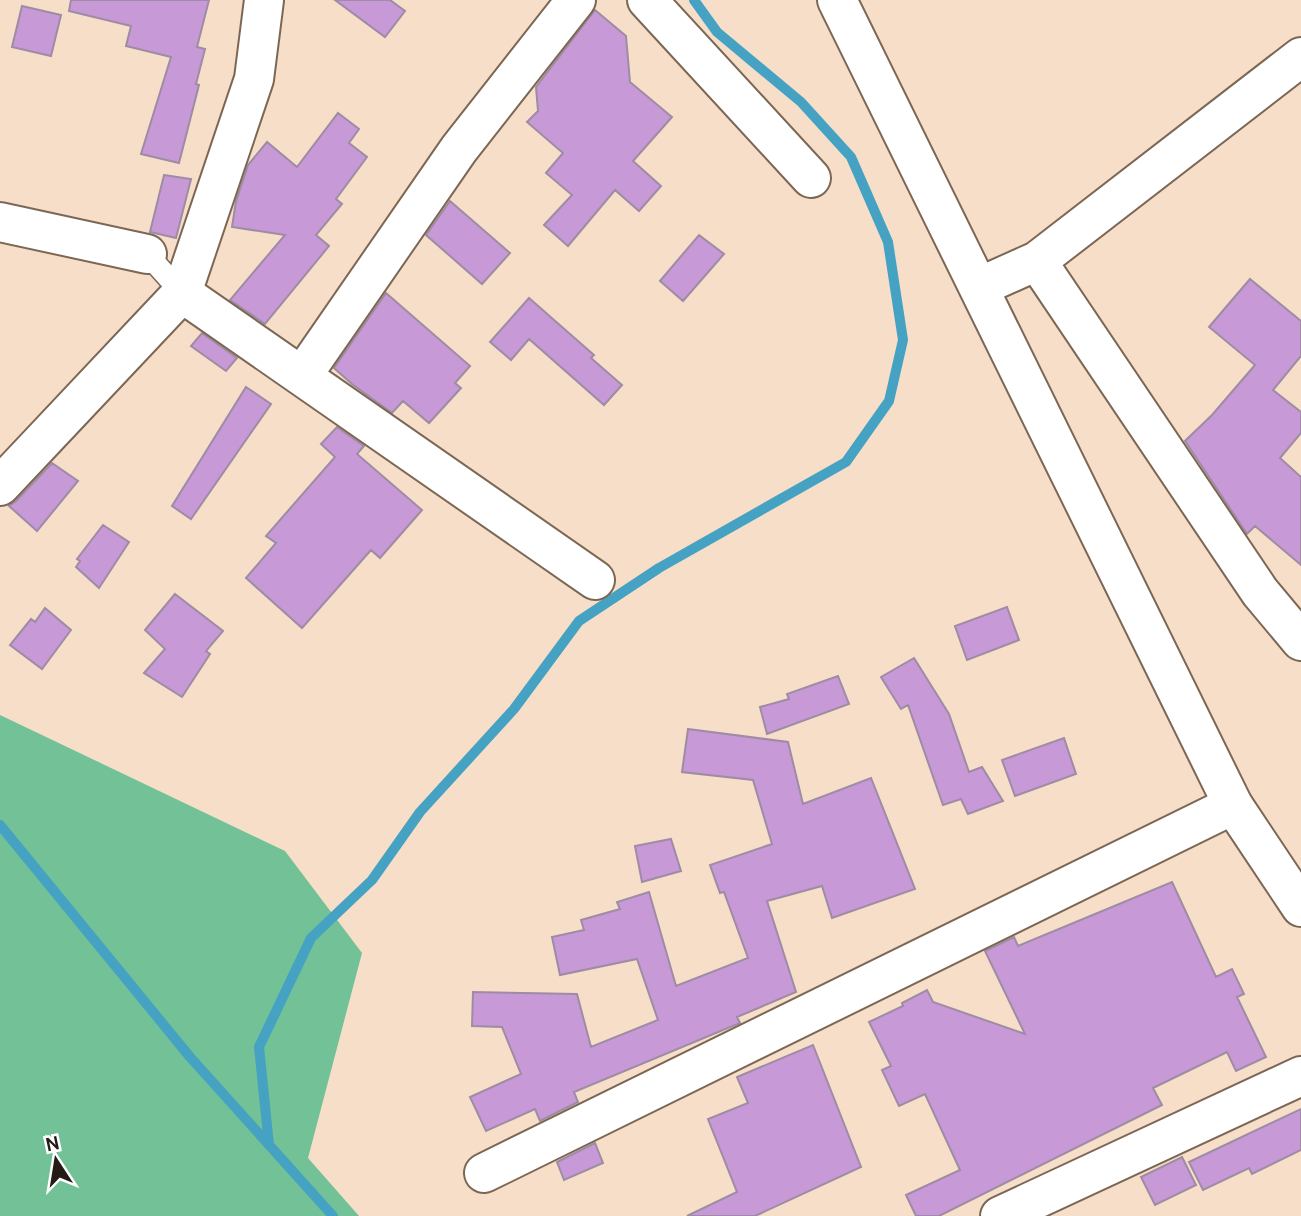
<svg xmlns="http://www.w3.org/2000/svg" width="1301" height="1216" font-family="Cabin,sans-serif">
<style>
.forest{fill:#72c197}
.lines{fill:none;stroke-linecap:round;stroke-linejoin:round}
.stream{stroke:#45a2c2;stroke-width:10}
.building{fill:#c799d6;stroke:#9d8ca3;stroke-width:2}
.service-casing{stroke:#7c6755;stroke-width:24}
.minor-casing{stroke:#7c6755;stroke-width:42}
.secondary-casing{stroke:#7c6755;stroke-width:42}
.service{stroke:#fff;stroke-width:21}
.minor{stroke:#fff;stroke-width:38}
.secondary{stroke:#fff;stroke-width:38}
</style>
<rect width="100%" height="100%" fill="#f6dec9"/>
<path class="forest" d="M0 715 285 851 362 953 308 1158 359 1216H0Z"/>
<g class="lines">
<path class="stream" d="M0 825 190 1057 333 1216
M269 1145 259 1047 311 938 372 880 420 812 514 709 579 621 659 568 846 462 889 401 903 340 888 242 851 157 801 102 717 32 694 0"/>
</g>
<path class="building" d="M71 0H209L197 47 205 49 196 84 199 85 179 163 141 154 171 57 126 46 131 26 69 11Z
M335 0H390L405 11 385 37Z
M22 6 61 15 51 56 12 47Z
M595 10 626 36 630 82 672 117 633 161 661 186 639 211 615 190 568 246 544 225 572 195 546 173 563 153 527 122 538 111 536 87Z
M338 113 359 129 349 143 367 157 336 199 342 204 316 235 329 246 265 324 230 300 285 235 232 227 236 201 248 165 267 142 297 167Z
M164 175 191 179 176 238 150 232Z
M450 201 510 253 482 284 426 235Z
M699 235 724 254 683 301 660 281Z
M1250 279 1301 321V356L1273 390 1301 412V433L1280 458 1301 477V565L1255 526 1247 534 1185 441 1212 415 1255 365 1209 327Z
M386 293 470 366 455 383 461 388 429 423 403 401 392 413 352 384 334 368Z
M529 298 594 355 591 358 622 385 604 405 529 339 511 360 490 342Z
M202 333 237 358 226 371 191 346Z
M246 387 271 404 191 519 172 506Z
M337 427 364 446 357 454 422 510 380 558 371 550 302 628 246 578 276 543 266 536 335 457 321 444Z
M52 463 78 481 37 531 9 506 16 501Z
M103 525 129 542 99 588 76 567 80 561 77 559Z
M175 594 223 631 206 651 210 654 182 697 144 673 165 649 145 630Z
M1007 607 1019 640 967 660 955 626Z
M45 608 71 630 42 669 10 645 31 619 35 622Z
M914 658 949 714 969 772 982 767 1003 801 968 814 961 799 943 805 908 705 901 709 881 677Z
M838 676 849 704 767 734 760 707 789 699 787 694Z
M688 729 788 742 803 804 871 778 915 889 832 918 822 886 767 901 796 992 737 1017 740 1023 574 1092 578 1102 540 1121 535 1109 486 1131 470 1097 521 1074 502 1027 472 1026 473 992 577 994 591 1047 658 1020 637 959 560 975 552 937 584 930 581 920 620 909 617 902 649 892 676 986 748 958 724 892 720 893 710 865 772 844 753 780 682 772Z
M1064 738 1076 774 1015 796 1002 760Z
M671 839 681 871 642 882 635 846Z
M1172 882 1216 977 1232 969 1244 994 1237 997 1266 1057 1236 1071 1227 1052 1153 1088 1162 1105 939 1216H916L906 1195 960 1170 925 1094 899 1106 882 1070 891 1066 869 1022 903 1006 902 1003 927 990 933 1002 1025 1034 985 951 1014 937 1018 946Z
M813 1045 861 1167 755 1216H687L737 1192 708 1119 748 1103 737 1077Z
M1301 1109V1150L1252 1174 1249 1168 1203 1190 1189 1162Z
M595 1143 603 1163 564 1180 557 1162Z
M1182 1157 1196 1185 1155 1205 1141 1177Z"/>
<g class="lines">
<g class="service-casing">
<path id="service" d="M147 254 182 293"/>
</g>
<g class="minor-casing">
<path id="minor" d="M647 0 811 178
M0 222 147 254
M1037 261 1260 592 1301 641
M979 287 1037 261 1301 57
M182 293 254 79 264 0
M302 376 459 149 576 0
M0 486 182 293 595 580
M484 1173 1233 805
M1000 1216 1301 1076"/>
</g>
<g class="secondary-casing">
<path id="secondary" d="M837 0 1233 805 1301 907"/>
</g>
<use href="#service" class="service"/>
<use href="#minor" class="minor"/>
<use href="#secondary" class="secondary"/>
</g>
<g transform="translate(56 1160) rotate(348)" stroke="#ffffff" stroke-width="5" paint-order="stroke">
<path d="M0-5L12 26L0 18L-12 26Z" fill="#231b14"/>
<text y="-10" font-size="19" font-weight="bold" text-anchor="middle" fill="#231b14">N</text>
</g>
</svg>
